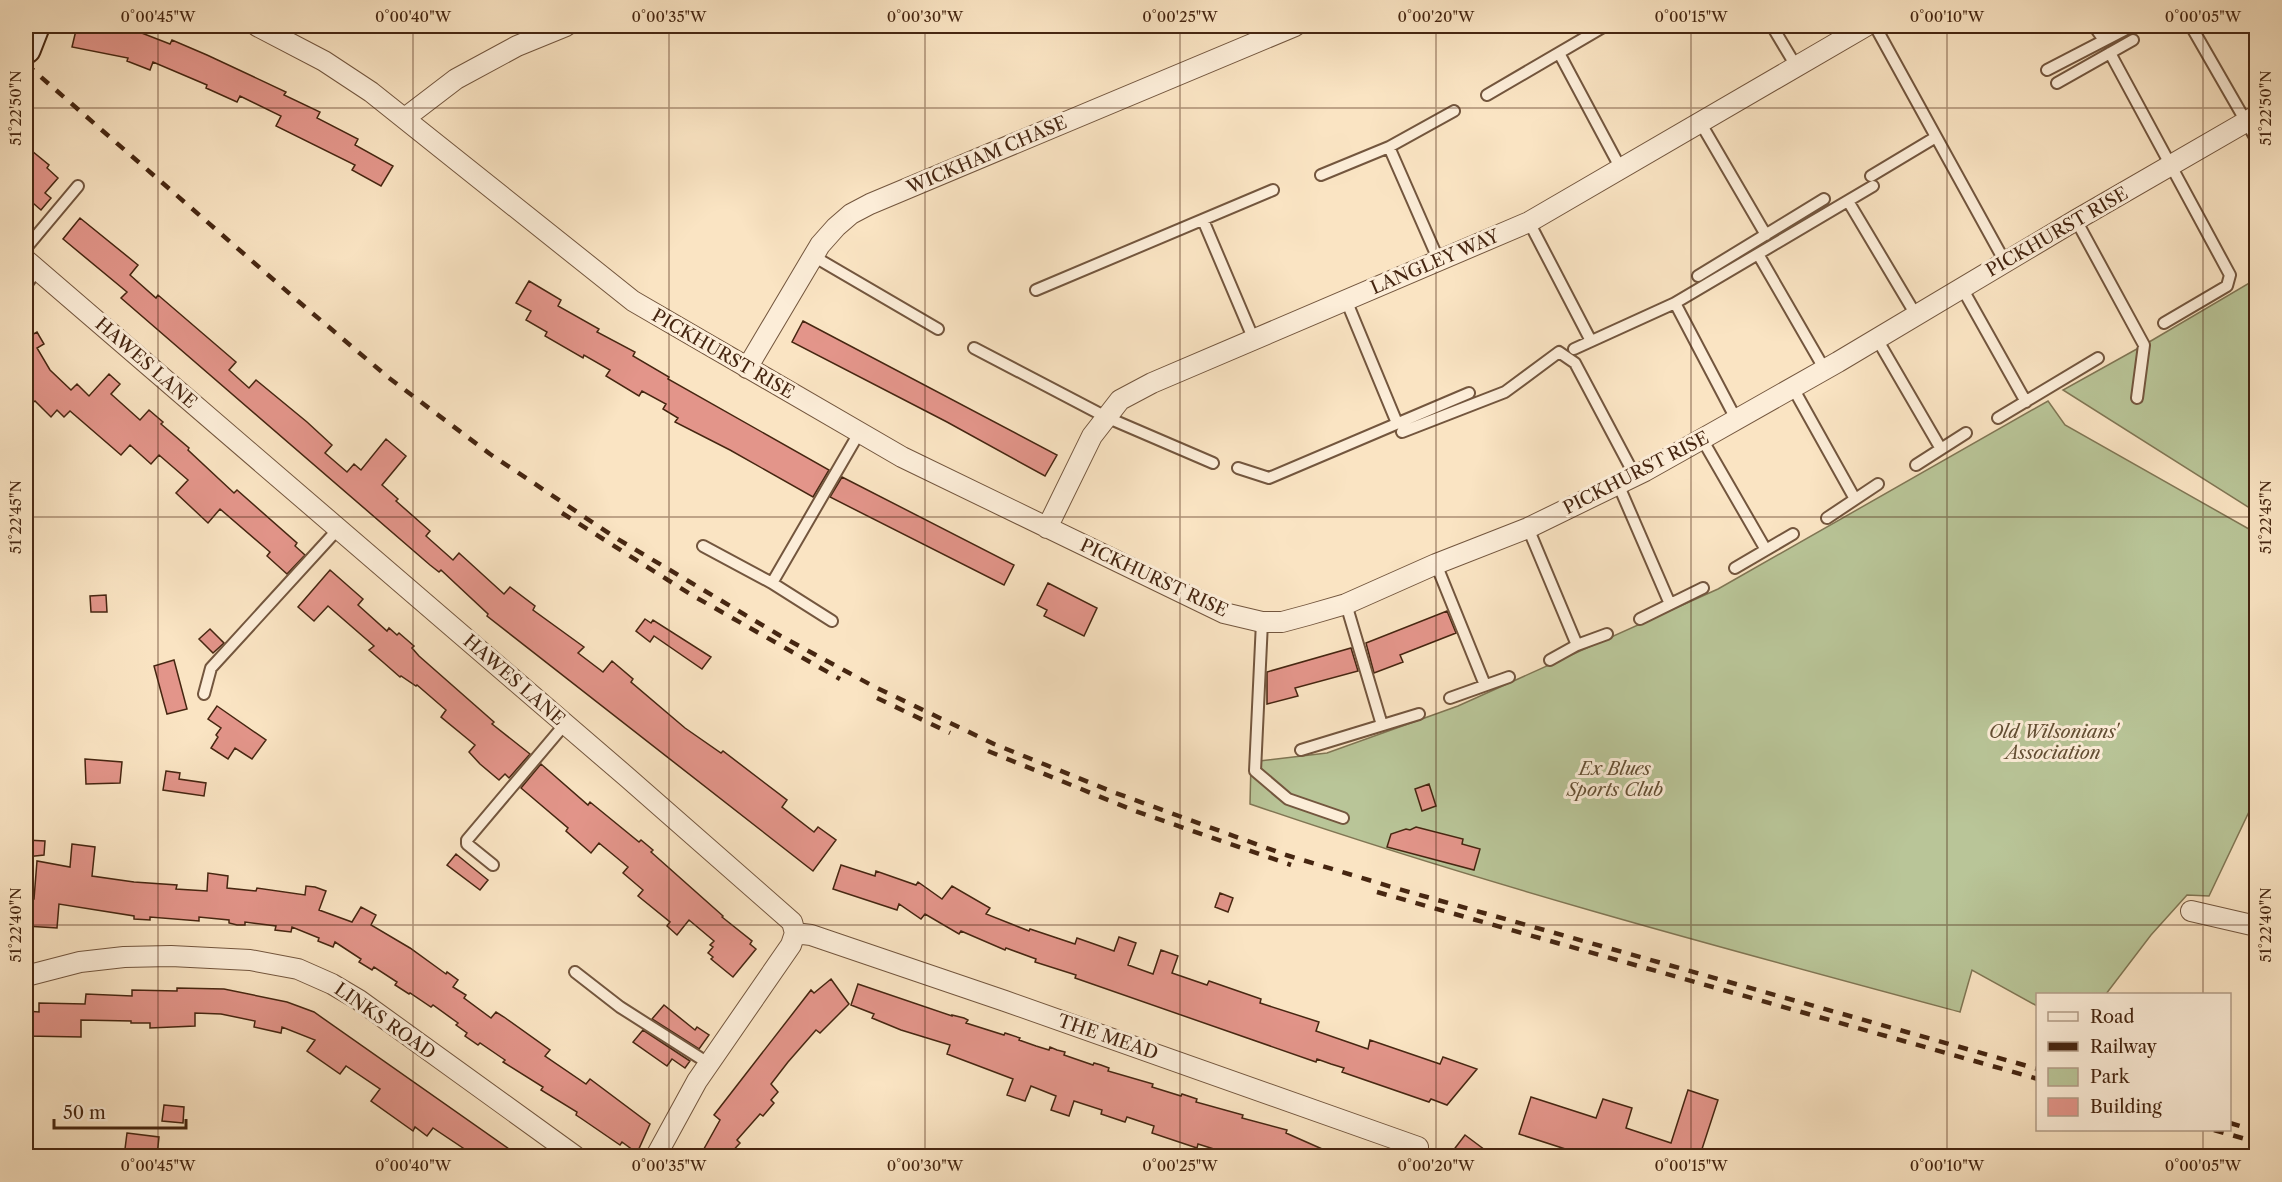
<svg xmlns="http://www.w3.org/2000/svg" width="2282" height="1182" font-family="'Libre Caslon Text',serif">
<style>
.green{fill:#b9c598;stroke:#807654;stroke-width:1.5}
.building{fill:#e3958a;stroke:#462611;stroke-width:1.5}
.lines{fill:none;stroke-linecap:round;stroke-linejoin:round}
.lane-casing{stroke:#73563e;stroke-width:14}
.street-casing{stroke:#73563e;stroke-width:22}
.secondary-casing{stroke:#462611;stroke-width:32}
.lane{stroke:#fcedd8;stroke-width:10}
.street{stroke:#fcedd8;stroke-width:20}
.secondary{stroke:#fcedd8;stroke-width:28}
.rail{stroke:#462611;stroke-width:4.5;stroke-dasharray:10 10;stroke-linecap:butt}
.ticks{fill:none;stroke:#462611;stroke-width:1.5;stroke-opacity:0.45}
.labels{text-anchor:middle;stroke-width:6;stroke-linejoin:round;paint-order:stroke}
.street-label{font-size:18px;fill:#462611;stroke:#fcedd8}
.park-label{font-size:18px;font-style:italic;fill:#634e33;stroke:#fcedd8}
.neatline{fill:none;stroke:#462611;stroke-width:2}
.ticks-label{font-size:15px;text-anchor:middle;fill:#462611}
</style>
<rect width="100%" height="100%" fill="#fae4c3"/>
<filter id="stains"><feTurbulence type="fractalNoise" baseFrequency=".00333" numOctaves="4"/><feColorMatrix values="0 0 0 0 .2 0 0 0 0 .09 0 0 0 0 .02 0 0 0 .5 -.17"/></filter>
<radialGradient id="worn" r=".72"><stop offset=".6" stop-color="#630" stop-opacity="0"/><stop offset="1" stop-color="#630" stop-opacity=".3"/></radialGradient>
<path class="green" d="M2256 279V512L2063 390 2144 345Z
M2048 401 2065 425 2256 533V797L2209 896 2187 895 2151 935 2106 994H2038L2037 1006 1972 970 1960 1012C1722 948 1483 884 1250 804L1251 762 1327 753 1458 706 1718 589Z"/>
<path class="building" d="M77 26H109L134 30 170 44 172 40 207 55 286 92 284 95 320 112 317 118 358 139 355 145 393 166 381 186 352 170 355 165 276 126 281 116 240 96 237 102 206 88 207 85 153 62 150 70 127 61 128 58 72 47Z
M32 151 49 165 47 168 58 178 45 193 51 198 41 210 26 197V158Z
M80 218 138 265 130 275 156 298 158 295 236 362 229 370 249 388 256 380 307 422 332 445 325 453 347 472 354 464 361 470 386 439 406 456 382 485 398 499 396 501 430 531 426 536 453 560 459 553 504 594 510 587 535 606 533 610 584 647 578 653 603 672 612 661 633 679 631 682 685 728 721 753 723 751 787 800 782 807 814 832 818 827 836 840 813 871 487 616 488 614 441 570 439 572 430 565 121 298 127 292 63 239Z
M529 281 561 300 558 306 599 329 597 332 635 352 633 356 669 377 668 379 829 470 813 497 730 450 675 422 678 418 663 409 666 404 642 391 639 396 606 376 610 370 584 355 583 358 545 336 547 332 526 320 531 311 516 303Z
M803 321 1057 455 1045 476 947 422 792 342Z
M26 328 30 336 37 332 44 344 37 348 50 370 71 390 77 384 89 396 109 374 120 384 111 394 140 420 149 410 163 422 161 424 189 448 188 450 234 493 237 490 297 543 295 546 305 555 287 574 267 556 270 552 220 509 208 523 176 493 188 480 159 455 151 464 130 445 121 455 70 411 64 417 57 410 51 417 35 401 26 408Z
M842 477 1014 565 1004 585 830 497Z
M330 570 363 599 358 605 387 631 389 628 397 635 399 633 414 646 412 648 419 656 494 722 492 724 530 754 509 778 505 774 499 780 480 764 469 752 475 745 441 717 446 710 417 685 416 686 401 676 400 677 384 663 369 650 374 646 328 606 314 621 298 607Z
M1048 583 1097 608 1084 636 1044 616 1047 610 1037 605Z
M106 595 107 612H91L90 596Z
M1447 611 1456 633 1400 655 1403 662 1374 673 1366 643Z
M645 619 651 623 653 620 711 657 702 669 654 636 650 642 636 631Z
M210 629 224 643 213 653 199 639Z
M1351 648 1358 671 1295 688 1298 696 1267 704V672Z
M174 660 187 709 167 714 154 666Z
M217 706 266 740 252 759 235 748 228 759 211 748 218 737 216 735 221 728 208 719Z
M85 759 122 762 120 783 86 784Z
M541 764 588 805 590 802 639 842 641 840 653 850 651 852 723 916 722 917 752 941 750 944 756 949 733 977 711 959 713 957 708 953 713 947 710 945 714 941 689 920 677 935 667 926 670 922 638 896 643 890 623 873 628 867 599 843 591 853 566 831 568 828 521 788Z
M166 771 180 773 179 779 206 783 204 796 163 790Z
M1429 784 1436 806 1422 811 1415 789Z
M1416 827 1463 839 1462 844 1480 849 1474 870 1387 847 1391 834 1406 829 1410 830Z
M26 840 45 841 44 855 26 857Z
M72 844 95 847 92 876 134 882 177 885 176 889 207 891 208 873 228 876 227 888 256 891 257 888 305 895 306 886 315 887 326 891 319 910 352 922 361 907 376 915 371 925 410 948 446 974 447 972 458 980 453 987 466 995 464 998 491 1018 496 1012 504 1017 550 1050 545 1056 586 1084 590 1079 650 1124 637 1153 622 1142 620 1145 582 1119 576 1115 577 1112 541 1090 543 1087 503 1062 505 1060 480 1043 478 1045 465 1036 467 1033 456 1025 458 1023 433 1005 431 1007 410 993 409 994 395 985 397 982 374 967 372 970 359 962 361 959 335 942 333 947 318 941 319 938 292 927 291 932 275 930 276 926 245 922V925H237L229 923V920L199 917V921L150 917V920L134 919V916L59 904 57 928 26 926V898L34 899 37 861 70 867Z
M456 854 488 880 480 890 447 865Z
M841 865 875 876 876 871 916 885 918 882 942 899 952 886 990 908 986 914 1029 931 1030 929 1075 944 1077 938 1114 951 1119 937 1136 943 1128 965 1153 974 1161 950 1178 956 1172 973 1207 985 1209 981 1261 999 1260 1003 1319 1022 1316 1031 1368 1049 1370 1040 1440 1064 1443 1057 1477 1069 1447 1105 1431 1099 1429 1102 1342 1072 1344 1068 1331 1064 1317 1059 1316 1062 1075 978 1076 975 1035 962 1036 959 1006 948 1005 950 961 931 959 934 925 914 921 919 899 904 897 910 833 889Z
M1220 893 1233 898 1228 912 1215 907Z
M831 979 849 1004 820 1033 816 1030 788 1062 771 1084 778 1092 771 1100 774 1103 763 1116 760 1114 737 1140 740 1143 728 1156H700L720 1120 714 1115 811 990 814 993Z
M858 984 952 1016V1015L964 1018 968 1020 966 1023 1004 1035 1005 1033 1020 1038 1019 1040 1036 1046 1049 1050 1050 1047 1057 1050 1065 1052 1064 1055 1093 1065 1094 1063 1101 1065 1109 1068 1108 1071 1153 1084 1152 1087 1181 1096 1182 1094 1197 1099 1196 1102 1243 1115 1242 1118 1287 1130 1286 1133 1338 1156H1236L1198 1144 1197 1148 1152 1133 1154 1126 1127 1117 1125 1122 1101 1114 1102 1110 1074 1101 1069 1116 1051 1110 1056 1096 1031 1086 1025 1101 1007 1095 1013 1079 947 1054 950 1045 901 1030 872 1018 874 1014 851 1005Z
M177 988 224 989 287 1002 314 1012 519 1156H475L433 1128 427 1136 415 1127 413 1131 371 1101 380 1089 346 1066 340 1074 307 1051 315 1040 282 1027 281 1033 254 1027 255 1021 221 1014 195 1013V1026L150 1028V1023H131V1021L81 1020V1037L26 1036V1011L39 1012V1003L85 1004 86 994 132 996V990L177 991Z
M664 1005 695 1030 697 1027 709 1035 699 1049 652 1019Z
M643 1030 690 1061 685 1068 672 1059 667 1066 633 1042Z
M1688 1090 1718 1100 1701 1152 1705 1154V1156H1587L1519 1134 1531 1097 1596 1118 1603 1099 1632 1108 1626 1128 1671 1143Z
M164 1105 184 1107 183 1123 162 1121Z
M127 1133 159 1137 157 1156H135L136 1150 125 1149Z
M1465 1135 1493 1156H1449Z"/>
<g class="lines">
<g class="lane-casing">
<path id="lane" d="M1772 26 1796 66
M1875 26 2005 262
M2094 26 2104 40
M2191 26 2256 139
M1559 53 1621 169
M2110 53 2230 275 2227 286 2164 323
M2047 70 2132 26
M2057 83 2133 40
M1487 95 1605 26
M1700 122 1766 235
M1389 147 1439 261
M1321 175 1389 147 1454 111
M1871 176 1936 137
M1848 201 1916 315
M1203 220 1254 340
M2076 220 2144 345 2137 398
M1529 222 1591 341
M26 248 78 186
M1758 254 1825 370
M813 256 938 329
M1698 276 1824 199
M26 285 37 270
M1962 288 2026 402
M1036 290 1273 190
M1346 300 1397 423
M1675 303 1736 419
M1877 339 1941 449
M974 348 1106 417 1213 463
M1574 349 1675 303 1873 186
M1793 388 1855 499
M1998 418 2098 358
M1402 432 1505 392 1559 352 1575 363 1635 476
M1702 439 1766 550
M1916 465 1966 433
M1238 468 1269 478 1469 393
M1618 484 1670 604
M1827 518 1878 484
M1528 528 1577 645
M703 546 772 583 832 621
M1436 564 1485 685
M1735 568 1793 534
M772 583 859 433
M1346 604 1382 725
M1640 619 1703 588
M1262 622 1255 771 1288 799 1343 818
M1550 660 1577 645 1607 634
M204 694 211 668 339 528
M1450 698 1509 677
M1301 750 1419 714
M493 865 467 844V840L565 724
M575 972 620 1007 708 1063"/>
</g>
<g class="street-casing">
<path id="street" d="M257 26 324 61 371 92 633 301 902 457 1224 613 1262 622H1282L1308 615 1346 604 1436 564 1528 528 1645 471 1702 439 1838 362 2076 220 2256 116
M405 118 456 79 517 46 566 26
M26 260 628 778 792 922 795 933 791 945 697 1081 656 1156
M747 368 820 245 836 227 851 214 870 204 1295 26
M1047 528 1092 436 1120 400 1152 383 1529 222 1866 26
M2191 911 2256 926
M795 933 811 935 1005 1001 1418 1147
M26 976 80 962 124 957 171 956 250 960 298 969 332 984 359 1000 575 1156"/>
</g>
<g class="secondary-casing">
<path id="secondary" d="M26 49 35 26"/>
</g>
<use href="#lane" class="lane"/>
<use href="#street" class="street"/>
<use href="#secondary" class="secondary"/>
<path class="rail" d="M26 64 298 301 389 378 490 454 616 538 779 635 873 686 994 744 1113 792 1286 855 1395 888 2038 1069
M562 513 690 594 840 679
M877 698 950 733
M988 751 1135 811 1291 865
M1377 892 2038 1079
M2230 1123 2256 1131
M2214 1130 2256 1142"/>
</g>
<path class="ticks" d="M158 26V1156M413 26V1156M669 26V1156M925 26V1156M1180 26V1156M1436 26V1156M1691 26V1156M1947 26V1156M2203 26V994M26 108H2256M26 517H2256M26 925H2256M2203 1130V1156"/>
<g class="labels">
<g class="street-label">
<text transform="translate(987 155) rotate(-23)" y="6">WICKHAM CHASE</text>
<text transform="translate(2057 232) rotate(-30)" y="6">PICKHURST RISE</text>
<text transform="translate(1435 262) rotate(-23)" y="6">LANGLEY WAY</text>
<text transform="translate(723 354) rotate(30)" y="6">PICKHURST RISE</text>
<text transform="translate(146 363) rotate(41)" y="6">HAWES LANE</text>
<text transform="translate(1636 473) rotate(-27)" y="6">PICKHURST RISE</text>
<text transform="translate(1154 578) rotate(25)" y="6">PICKHURST RISE</text>
<text transform="translate(514 680) rotate(41)" y="6">HAWES LANE</text>
<text transform="translate(385 1021) rotate(35)" y="6">LINKS ROAD</text>
<text transform="translate(1108 1037) rotate(19)" y="6">THE MEAD</text>
</g>
<g class="park-label">
<text x="2053" y="738">Old Wilsonians'<tspan x="2053" dy="21">Association</tspan></text>
<text x="1615" y="775">Ex Blues<tspan x="1615" dy="21">Sports Club</tspan></text>
</g>
</g>
<rect width="2282" height="1182" fill="none" stroke="#fae4c3" stroke-width="66"/>
<rect x="2036" y="993" width="195" height="138" fill="#fcedd8" stroke="#b39d88" stroke-width="1.5"/>
<rect x="2048" y="1012" width="30" height="9" fill="#fcedd8" stroke="#b39d88" stroke-width="1.5"/>
<text x="2090" y="1023" font-size="18" fill="#462611">Road</text>
<rect x="2048" y="1042" width="30" height="9" fill="#462611" stroke="#b39d88" stroke-width="1.5"/>
<text x="2090" y="1053" font-size="18" fill="#462611">Railway</text>
<rect x="2048" y="1068" width="30" height="18" fill="#b9c598" stroke="#b39d88" stroke-width="1.5"/>
<text x="2090" y="1083" font-size="18" fill="#462611">Park</text>
<rect x="2048" y="1098" width="30" height="18" fill="#e3958a" stroke="#b39d88" stroke-width="1.5"/>
<text x="2090" y="1113" font-size="18" fill="#462611">Building</text>
<path d="M54 1119v9h132v-9" fill="none" stroke="#462611" stroke-width="3"/>
<text x="63" y="1119" font-size="18" fill="#462611" stroke="#fcedd8" stroke-width="4.5" paint-order="stroke">50 m</text>
<rect x="33" y="33" width="2216" height="1116" class="neatline"/>
<g class="ticks-label">
<text x="158" y="22">0°00'45"W</text>
<text x="413" y="22">0°00'40"W</text>
<text x="669" y="22">0°00'35"W</text>
<text x="925" y="22">0°00'30"W</text>
<text x="1180" y="22">0°00'25"W</text>
<text x="1436" y="22">0°00'20"W</text>
<text x="1691" y="22">0°00'15"W</text>
<text x="1947" y="22">0°00'10"W</text>
<text x="2203" y="22">0°00'05"W</text>
<text transform="translate(16 108) rotate(-90)" y="5">51°22'50"N</text>
<text transform="translate(2266 108) rotate(-90)" y="5">51°22'50"N</text>
<text transform="translate(16 517) rotate(-90)" y="5">51°22'45"N</text>
<text transform="translate(2266 517) rotate(-90)" y="5">51°22'45"N</text>
<text transform="translate(16 925) rotate(-90)" y="5">51°22'40"N</text>
<text transform="translate(2266 925) rotate(-90)" y="5">51°22'40"N</text>
<text x="158" y="1171">0°00'45"W</text>
<text x="413" y="1171">0°00'40"W</text>
<text x="669" y="1171">0°00'35"W</text>
<text x="925" y="1171">0°00'30"W</text>
<text x="1180" y="1171">0°00'25"W</text>
<text x="1436" y="1171">0°00'20"W</text>
<text x="1691" y="1171">0°00'15"W</text>
<text x="1947" y="1171">0°00'10"W</text>
<text x="2203" y="1171">0°00'05"W</text>
</g>
<rect width="100%" height="100%" filter="url(#stains)"/>
<rect width="100%" height="100%" fill="url(#worn)"/>
</svg>
